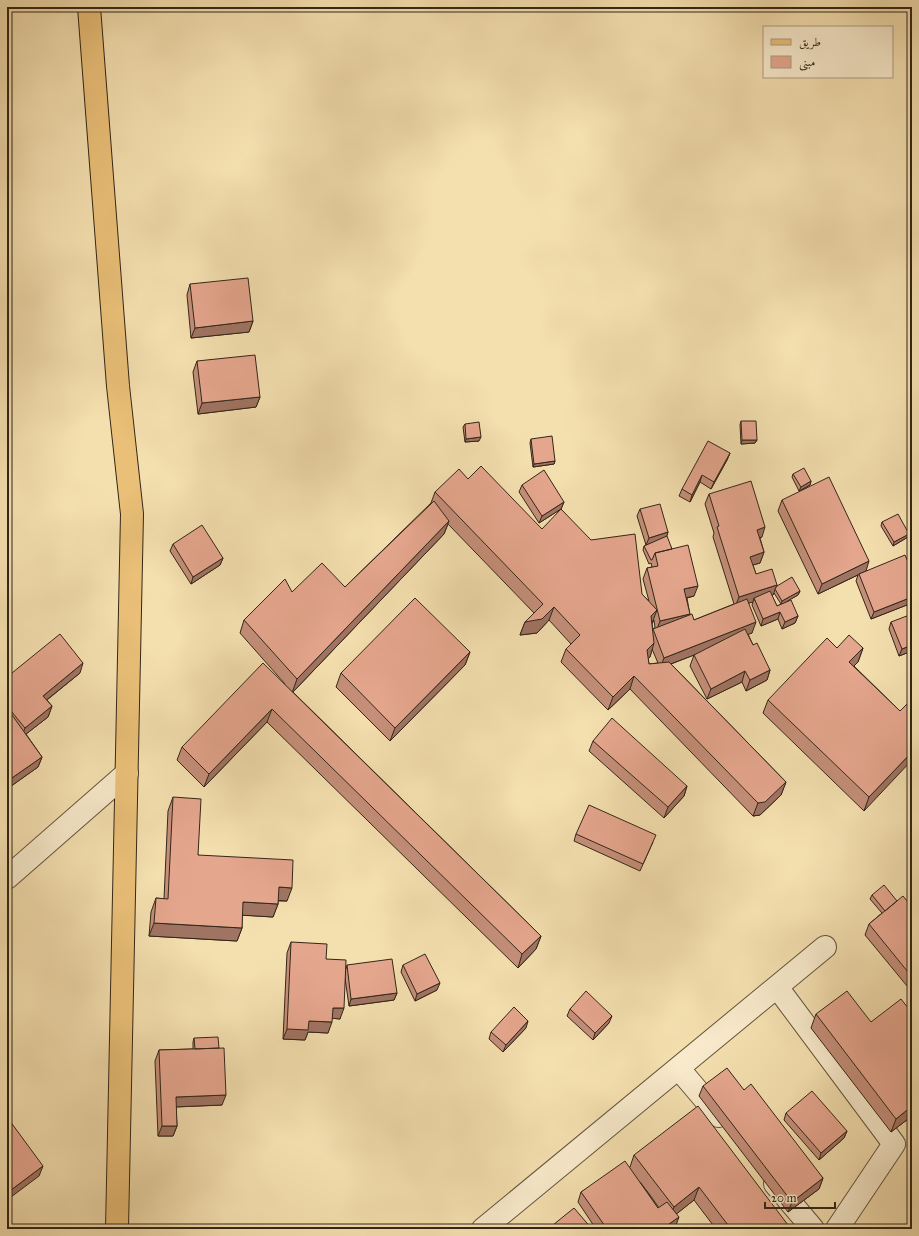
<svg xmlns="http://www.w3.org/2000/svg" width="919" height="1236" font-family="'IM FELL Great Primer',Amiri,serif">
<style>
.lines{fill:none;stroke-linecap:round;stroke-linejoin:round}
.minor-casing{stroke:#63543d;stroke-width:24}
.major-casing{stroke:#332617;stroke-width:24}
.minor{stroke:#f8eacb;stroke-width:22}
.major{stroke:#eac078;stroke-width:22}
.wall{fill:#c58f7a;stroke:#332617;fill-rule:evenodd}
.shaded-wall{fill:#a07463;stroke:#332617}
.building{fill:#e5a68e;stroke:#332617}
</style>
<rect width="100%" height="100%" fill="#f4dfaf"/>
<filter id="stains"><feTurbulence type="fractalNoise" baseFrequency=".005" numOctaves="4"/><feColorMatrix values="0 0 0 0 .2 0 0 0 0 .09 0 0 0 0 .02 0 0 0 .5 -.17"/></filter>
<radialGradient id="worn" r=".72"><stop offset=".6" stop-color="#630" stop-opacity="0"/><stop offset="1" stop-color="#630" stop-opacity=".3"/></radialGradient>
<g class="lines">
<g class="minor-casing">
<path id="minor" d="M7 878 127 773
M777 987 894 1144 837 1229
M679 1069 719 1116
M775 1184 813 1229
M483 1229 825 947"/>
</g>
<g class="major-casing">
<path id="major" d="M89 7 118 386 132 514 117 1229"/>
</g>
<use href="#minor" class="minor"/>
<use href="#major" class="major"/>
</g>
<path class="wall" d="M190 284 253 321 249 332 191 338 187 295Z
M197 361 260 397 256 407 198 414 193 372Z
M741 421 757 440 755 443 741 444 740 425Z
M465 424 479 441 465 442 463 427Z
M531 439 555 461 554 464 533 467 530 443Z
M730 453 727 460 711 489 700 482 690 502 679 496 682 489Z
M793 474 811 481 810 485 799 491 792 477Z
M468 479 542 529 642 594 649 601 643 579 647 568 652 567 651 563 649 564 643 550 644 546 651 543 646 545 637 516 640 509 668 532 666 537 694 596 687 598 690 615 694 620 734 604 713 537 714 533 705 504 709 494 762 537 760 538 764 552 760 563 753 565 756 574 777 585V586L800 591 798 595 787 601 798 616 795 623 782 629 778 619 761 626 752 605 753 602 748 603 752 633 748 634 753 645 770 670 767 680 746 691 742 682 707 699 690 666 694 655 671 664 786 782 781 795 760 815 753 816 630 689 608 710 561 662 566 649 571 644 549 620 537 633 520 635 525 622 534 613 448 524 444 534 293 692 541 936 536 949 518 968 267 722 204 787 177 760 182 747 285 684 240 633 244 620 292 592 345 587 431 503 435 492ZM774 593 781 604 777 606 772 596 773 595ZM654 620 655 628 653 629 652 624ZM652 649 658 663 649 664 648 658 650 657Z
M522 485 564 502 561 509 539 523 519 492Z
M782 500 866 571H912V603L871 619 856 581 858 575 818 594 778 511Z
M882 522 909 534 908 537 893 546 881 526Z
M173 544 223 558 220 565 191 584 170 551Z
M891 622 912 651 899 656 889 629Z
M837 648H863L858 662 854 666 900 711 912 699 864 811 763 713 768 700Z
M470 652 465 665 390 741 336 687 341 673Z
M80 673 47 700 52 706 48 717 26 734 42 757 38 767 7 789V677Z
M593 741 687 786 684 796 664 818 589 751Z
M173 797 198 855 287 901H278V904L273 917 242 915V928L237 941 149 936 151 912 156 898 164 899 168 811Z
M576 834 653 842 640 871 574 841Z
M872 895 897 901 912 907V992L865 935 869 924 882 913 870 899Z
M291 942 326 959 346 969 347 965 397 993 394 1000 349 1006 345 978 340 1019 332 1018 328 1033 308 1032 305 1040 283 1039 287 953Z
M403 965 437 990 415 1001 401 972Z
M570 1009 609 1023 593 1040 567 1016Z
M816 1014 912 1116 891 1132 811 1028Z
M526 1028 503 1052 489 1039 491 1032Z
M194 1038 222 1105 176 1107 177 1126 173 1136H158L155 1061 159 1050 193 1049V1042Z
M703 1086 744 1090 823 1178 819 1189 788 1212 699 1096Z
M786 1113 847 1131 844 1138 819 1160 784 1120Z
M634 1155 791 1229H716L694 1200 676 1214 675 1228 673 1229H596L578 1202 581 1192 630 1167ZM640 1182 650 1195 659 1208H658Z"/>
<path class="shaded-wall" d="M253 321 249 332 191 338 195 328Z
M260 397 256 407 198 414 202 403Z
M481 437 479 441 465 442 466 439Z
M742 440H757L755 443 741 444Z
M730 453 727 460 711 489 714 482Z
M555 461 554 464 533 467 534 464Z
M702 475 700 482 690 502 692 495Z
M811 481 810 485 799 491 801 487Z
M564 502 561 509 539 523 542 516Z
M449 521 444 534 292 693 297 679Z
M765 527 762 537 753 540 757 530Z
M668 532 666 539 646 545 649 538Z
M909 534 908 537 893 546 894 542Z
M764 552 760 563 746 567 750 557Z
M223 558 220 565 191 584 193 577Z
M869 561 866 571 818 594 822 584Z
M777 585 773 595 755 601 754 598 753 602 735 607 739 597Z
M698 586 694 596 681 599 684 589Z
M800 591 798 595 781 605 782 601Z
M912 597V603L871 619 874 612Z
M554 607 549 620 537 633 520 635 525 622Z
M657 610 652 623 646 630 651 616Z
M780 612 778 619 761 626 763 619Z
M690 614 687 624 656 632 660 621Z
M798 616 795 623 782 629 785 622Z
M756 622 752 633 660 668 664 658Z
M654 643 650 657 642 664 647 650Z
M912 645V651L899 656 902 649Z
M863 648 858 662 845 675 849 662Z
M470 652 465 665 390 741 395 728Z
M83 663 80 673 39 706 43 696Z
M770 670 767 680 746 691 750 680Z
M745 671 742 682 707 699 711 689Z
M634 676 630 689 608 710 613 697Z
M52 706 48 717 21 738 25 728Z
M272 709 267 722 204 787 209 774Z
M912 752V760L864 811 869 797Z
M42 757 38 767 7 789V786L9 780Z
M786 782 781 795 760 815 753 816 758 803Z
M687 786 684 796 664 818 668 807Z
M279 887 292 888 287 901 274 900Z
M243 902 278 904 273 917 238 915Z
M154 923 242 928 237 941 149 936Z
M541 936 536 949 518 968 522 954Z
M440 983 437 990 415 1001 417 994Z
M397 993 394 1000 349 1006 351 999Z
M333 1008H344L340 1019 329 1018Z
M612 1016 609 1023 593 1040 595 1033Z
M309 1021 332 1022 328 1033 308 1032 305 1040 283 1039 287 1029Z
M528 1021 526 1028 503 1052 506 1045Z
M226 1095 222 1105 172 1107 176 1097Z
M912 1106V1116L891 1132 896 1119Z
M162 1126H177L173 1136H158Z
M847 1131 844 1138 819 1160 821 1153Z
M43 1166 39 1176 7 1200V1193Z
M823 1178 819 1189 788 1212 792 1202Z
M699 1187 694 1200 669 1220 674 1207Z
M679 1217 675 1228 673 1229H662Z"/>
<path class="building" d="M248 278 253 321 195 328 190 284Z
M255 355 260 397 202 403 197 361Z
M741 421H756L757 440H742Z
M479 422 481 437 466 439 465 424Z
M552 436 555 461 534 464 531 439Z
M708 441 730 453 714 482 702 475 692 495 682 489Z
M481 466 542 529 561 509 591 540 635 534 642 594 657 610 651 616 654 643 647 650 649 664 669 662 786 782 765 802 758 803 634 676 613 697 566 649 580 635 554 607 542 619 525 622 543 604 435 492 459 469 468 479Z
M804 468 811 481 801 487 793 474Z
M544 470 564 502 542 516 522 485Z
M829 477 869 561 822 584 782 500Z
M751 481 765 527 757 530 764 552 750 557 756 574 772 569 777 585 739 597 717 527 719 526 709 494Z
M434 501 449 521 297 679 244 620 285 579 292 592 322 563 345 587Z
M660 504 668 532 649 538 640 509Z
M898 514 909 534 894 542 882 522Z
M202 525 223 558 193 577 173 544Z
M667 536 672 549 655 553 652 560H651L644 546Z
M688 545 698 586 684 589 690 614 660 621 647 568 658 566 655 553Z
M905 555 912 571V597L874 612 859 574Z
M792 577 800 591 782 601 775 589 777 586Z
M770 591 777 606 791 600 798 616 785 622 780 612 763 619 754 598Z
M415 598 470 652 395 728 341 673Z
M747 599 756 622 664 658 653 629 692 614 694 620Z
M912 614V645L902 649 891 622Z
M745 629 753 645 757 643 770 670 750 680 745 671 711 689 694 655Z
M60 634 83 663 43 696 52 706 25 728 7 706V677Z
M849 635 863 648 849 662 900 711 912 699V721L911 723 912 724V752L869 797 768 700 827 638 837 648Z
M263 663 541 936 522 954 272 709 209 774 182 747Z
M7 708 42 757 9 780 7 776Z
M612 718 687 786 668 807 593 741Z
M173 797 201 799 198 855 293 860 292 888 279 887 278 904 243 902 242 928 154 923 156 898 168 899Z
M589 805 656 835 643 864 576 834Z
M884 885 897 901 885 911 872 895Z
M903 896 912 907V977L869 924Z
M291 942 327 944 326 959 346 960 344 1008H333L332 1022 309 1021 308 1030 287 1029Z
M425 954 440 983 417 994 403 965Z
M392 959 397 993 351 999 347 965Z
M586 991 612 1016 595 1033 570 1009Z
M847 991 871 1022 901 999 912 1013V1106L896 1119 816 1014Z
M514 1007 528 1021 506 1045 491 1032Z
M218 1037 219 1048 195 1049 194 1038Z
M224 1048 226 1095 176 1097 177 1126H162L159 1050Z
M727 1068 744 1090 751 1084 823 1178 792 1202 703 1086Z
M812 1091 847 1131 821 1153 786 1113Z
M698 1106 791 1229H731L699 1187 674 1207 634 1155Z
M7 1117 43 1166 7 1193Z
M625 1161 658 1208 667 1202 679 1217 662 1229H607L581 1192Z
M574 1208 592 1229H548Z"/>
<rect width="919" height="1236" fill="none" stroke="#f4dfaf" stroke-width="24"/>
<rect x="8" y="8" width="903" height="1220" fill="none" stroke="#332617" stroke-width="2"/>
<rect x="12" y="12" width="895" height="1212" fill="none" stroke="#332617"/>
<rect x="763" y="26" width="130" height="52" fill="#f8eacb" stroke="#a99c83"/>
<rect x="771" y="39" width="20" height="6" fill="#eac078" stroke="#a99c83"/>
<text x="799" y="46" font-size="12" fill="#332617">طريق</text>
<rect x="771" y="56" width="20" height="12" fill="#e5a68e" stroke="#a99c83"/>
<text x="799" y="66" font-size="12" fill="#332617">مبنى</text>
<path d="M765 1202v6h70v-6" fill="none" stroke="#332617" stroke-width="2"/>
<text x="771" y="1202" font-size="12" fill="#332617" stroke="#f8eacb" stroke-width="3" paint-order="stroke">20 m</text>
<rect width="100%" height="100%" filter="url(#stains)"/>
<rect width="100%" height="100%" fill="url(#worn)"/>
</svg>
